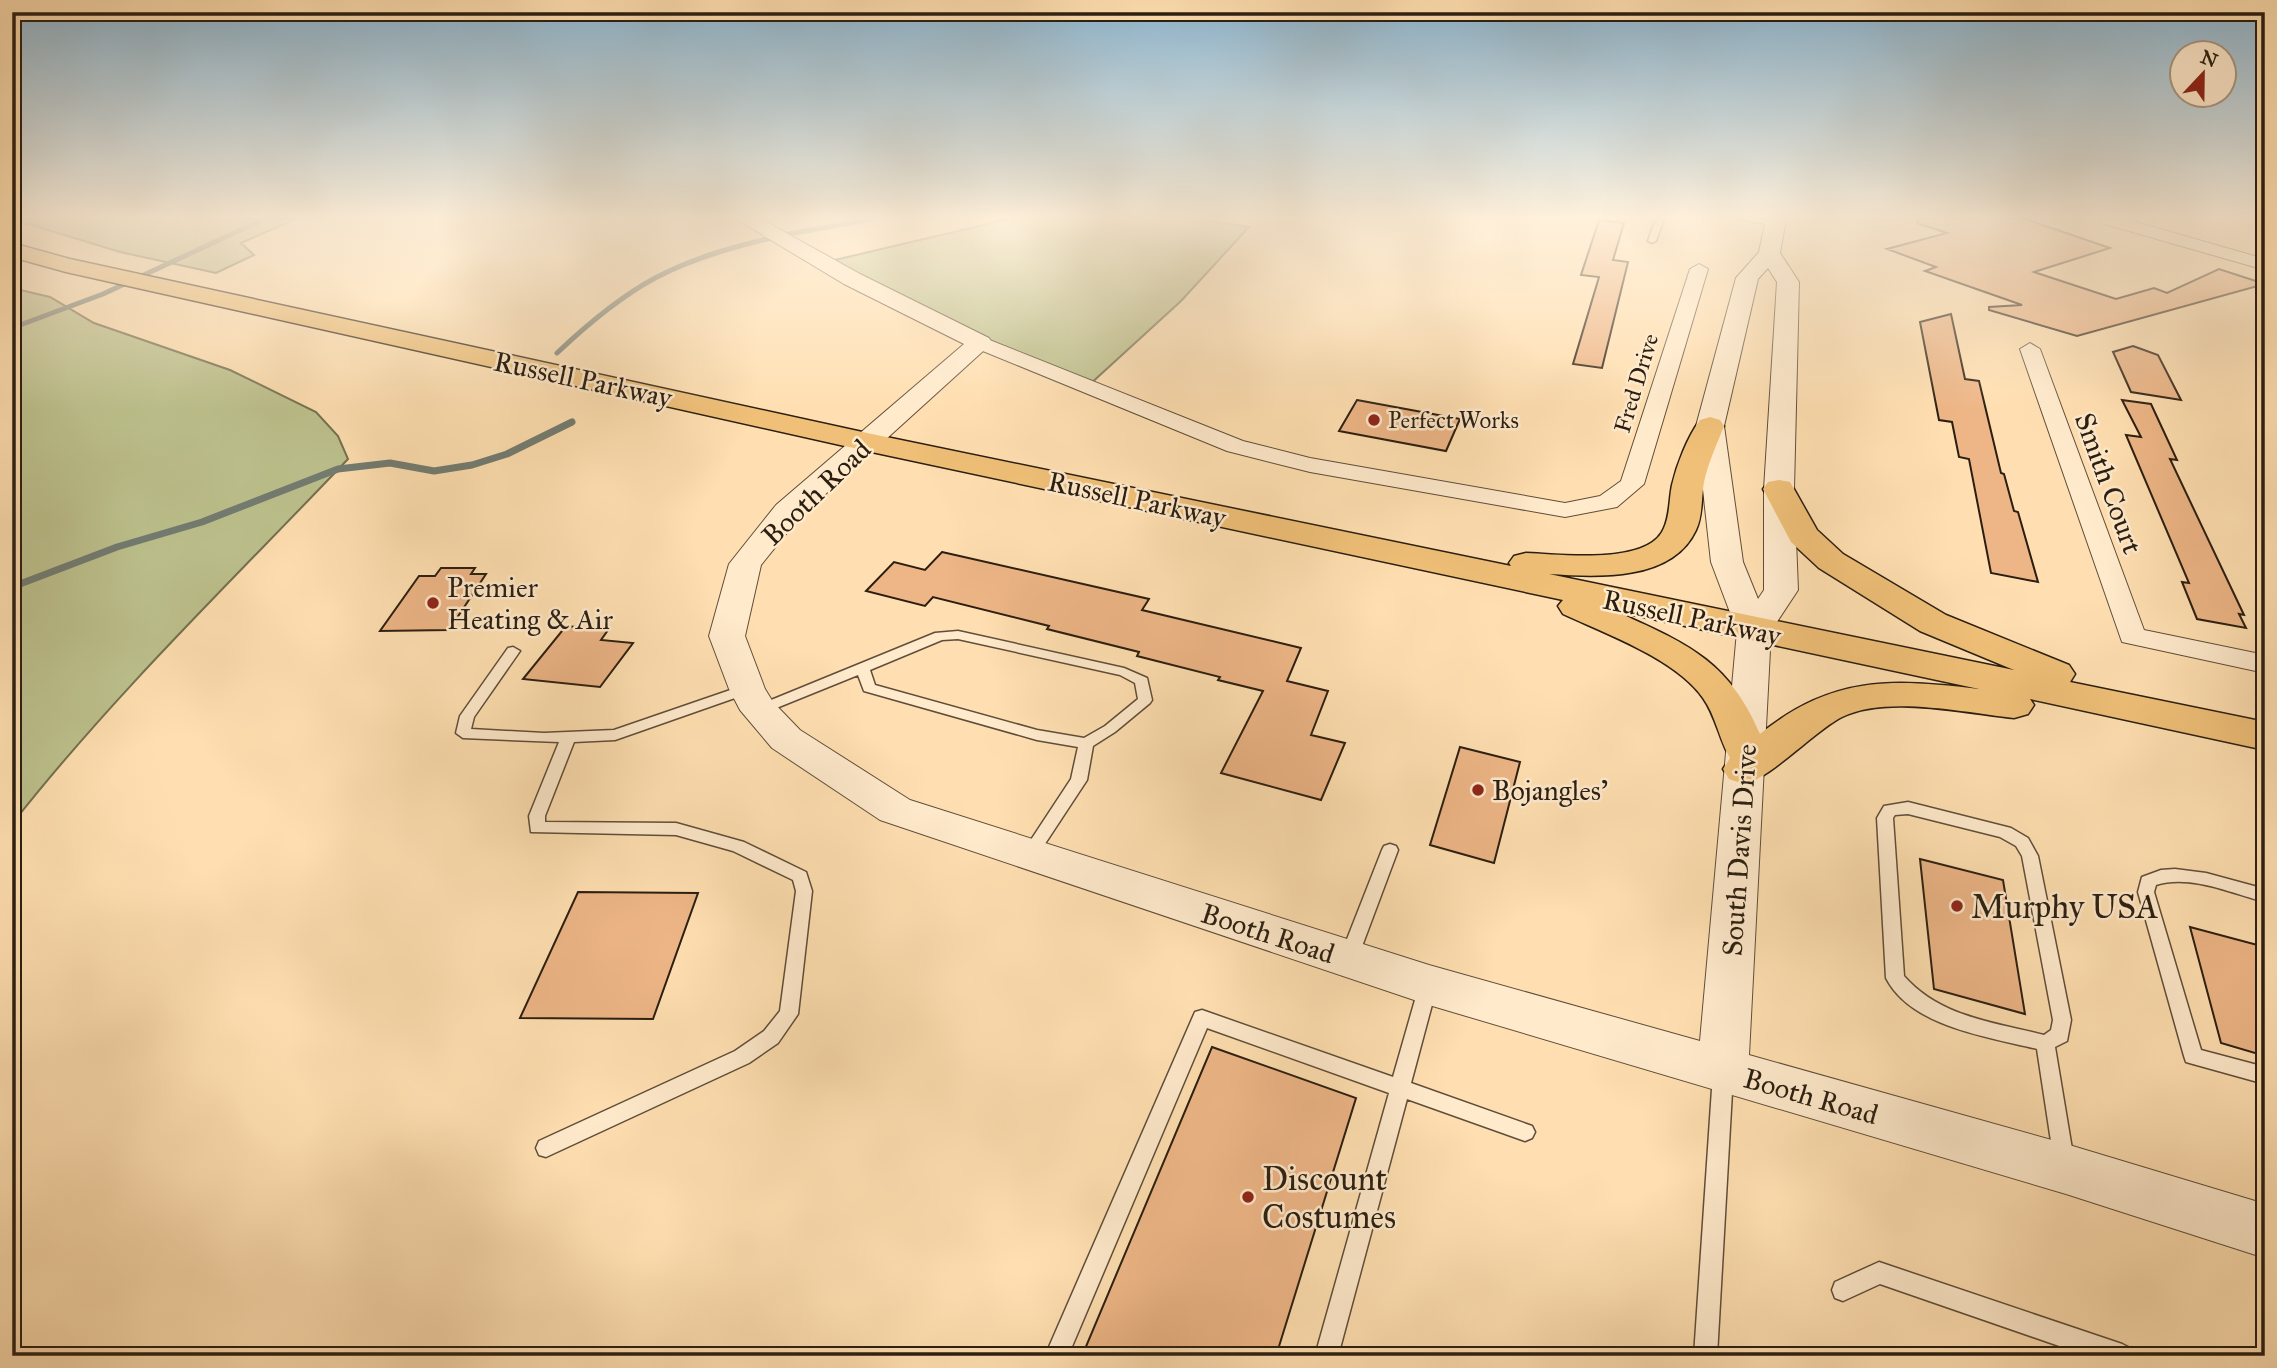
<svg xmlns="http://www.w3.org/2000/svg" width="2277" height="1368" font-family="'IM FELL Great Primer',serif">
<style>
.green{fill:#bdc28e;stroke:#747050;stroke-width:2}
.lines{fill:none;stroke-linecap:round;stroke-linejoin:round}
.stream-far1{stroke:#727c72;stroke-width:5}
.stream{stroke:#727c72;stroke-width:7}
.building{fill:#eeb687;stroke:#2a1e11;stroke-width:2}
.service-casing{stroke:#5f4e39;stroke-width:3}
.minor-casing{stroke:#5f4e39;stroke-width:2}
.tertiary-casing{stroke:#5f4e39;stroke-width:2}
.primary-casing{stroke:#2a1e11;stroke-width:3}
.service{fill:#ffeacc;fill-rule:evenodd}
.minor{fill:#ffeacc;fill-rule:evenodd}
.tertiary{fill:#ffeacc;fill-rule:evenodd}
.primary{fill:#f0c078;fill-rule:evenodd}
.poi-dot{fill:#8f2418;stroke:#ffeacc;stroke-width:2.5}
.labels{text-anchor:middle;stroke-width:5;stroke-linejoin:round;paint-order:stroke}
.far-street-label{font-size:23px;fill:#2a1e11;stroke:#ffeacc}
.far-poi-label{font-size:23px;fill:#2a1e11;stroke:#ffeacc;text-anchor:start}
.street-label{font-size:28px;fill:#2a1e11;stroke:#ffeacc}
.poi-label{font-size:28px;fill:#2a1e11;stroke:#ffeacc;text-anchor:start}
.near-poi-label{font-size:33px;fill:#2a1e11;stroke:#ffeacc;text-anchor:start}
</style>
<rect width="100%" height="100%" fill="#ffdfb1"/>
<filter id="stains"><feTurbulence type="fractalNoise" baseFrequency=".00286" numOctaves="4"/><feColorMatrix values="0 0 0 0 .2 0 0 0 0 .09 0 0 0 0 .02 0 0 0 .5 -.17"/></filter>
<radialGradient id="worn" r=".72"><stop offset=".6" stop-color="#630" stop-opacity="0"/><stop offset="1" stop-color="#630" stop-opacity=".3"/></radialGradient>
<path class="green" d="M12 219H295L241 243 254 255 216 273 120 252Z
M1009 219H1194L1249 227 1181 301 1088 386 822 263Z
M12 288 50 297 94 323 230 370 316 412 338 436 348 459C234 579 115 693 12 824Z"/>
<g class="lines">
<path class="stream-far1" d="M783 235 871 219
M12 328 103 294 264 219
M557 353C630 284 673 261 771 238"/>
<path class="stream" d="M12 587 117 547 202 522 338 469 390 463 434 471 472 465 507 454 572 422"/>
</g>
<path class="building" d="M1918 219H2025L2110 248 2034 272 2116 299 2154 288 2167 293 2219 269 2265 284 2077 336 1989 310V307L2022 305 1925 271 1936 267 1887 249 1947 233 1917 223Z
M1599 220 1624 223 1613 260 1628 262 1602 368 1573 364 1599 277 1581 275Z
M1951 314 1965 379 1979 381 2001 473 2004 474 2014 511 2018 512 2038 582 1991 573 1969 459 1959 457 1952 422 1939 420 1920 322Z
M2133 346 2158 355 2181 400 2131 392 2113 352Z
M1357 400 1460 419 1446 451 1339 431Z
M2122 400 2151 404 2177 460 2170 459 2244 615 2239 614 2246 628 2197 619 2182 582 2189 583 2126 435 2141 437Z
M942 552 1149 599 1142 610 1301 648 1287 681 1328 691 1311 735 1345 743 1321 800 1221 773 1263 691 1218 680 1220 677 1137 656 1139 652 1047 629 1049 626 933 597 925 606 866 591 894 562 925 570Z
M441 568H475L471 574H486L449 630 380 631 419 576H435Z
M566 626 608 630 601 640 633 643 600 687 523 679Z
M1460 747 1520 762 1494 863 1430 845Z
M1920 859 2003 880 2025 1014 1934 989Z
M578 892 698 893 653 1019 520 1018Z
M2190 927 2265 947V1056L2221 1043Z
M1212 1047 1356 1098 1276 1356H1082Z"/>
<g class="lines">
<g class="service-casing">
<path id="service" d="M1656 219H1664L1656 241 1652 243 1648 241Z
M1735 219H1759L1779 223 1775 225Z
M958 631 1124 668 1147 678 1152 700 1150 703 1115 732 1093 746 1087 780 1035 859 1029 861 1023 859 1021 855 1071 779 1078 747 1037 740 864 691 858 675 764 713 759 715 752 710 754 707 935 633ZM958 639 1120 675 1135 683 1138 699 1105 726 1084 738 1037 730 875 685 870 670 942 640Z
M513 647 520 651 474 717 471 729 544 733 614 730 742 686H752L754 689 752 692 615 740 574 742 545 816V822L676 823 744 842 806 872 812 891 798 1014 778 1043 749 1063 546 1157 539 1155 536 1148 539 1141 735 1051 764 1031 780 1011 796 891 793 880 733 851 676 835 531 832 529 816 559 742 463 738 456 733 460 716 508 648Z
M1908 802 2011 828 2028 838 2038 856 2071 1020 2067 1041 2055 1047 2074 1161 2071 1168 2064 1171 2057 1168 2054 1161 2037 1049C1989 1037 1911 1027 1886 978L1877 818 1884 806ZM1908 814 2000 837 2016 846 2022 856 2053 1020 2051 1030 2044 1035C1993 1022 1940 1017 1904 976L1893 818 1895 815Z
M1390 844 1396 846 1398 850 1358 957 1355 962 1349 964 1343 962 1340 957 1382 850 1384 846Z
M2175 869 2206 873 2265 889V902C2231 893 2190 874 2156 885L2154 892 2201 1050 2265 1067V1084L2193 1064 2186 1062 2184 1056 2138 892 2142 877 2161 870Z
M1428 979 1434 981 1437 986 1411 1083 1532 1126 1535 1132 1532 1138 1525 1141 1407 1099 1338 1356H1315L1389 1093 1207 1028 1068 1356H1045L1195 1012 1202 1010 1393 1077 1419 986 1422 981Z
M1723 1066 1730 1068 1733 1074 1717 1356H1694L1713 1074 1716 1068Z
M1879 1262 2122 1344 2130 1348 2133 1356H2088L1880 1284 1843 1301 1835 1298 1832 1290 1835 1282Z"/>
</g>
<g class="minor-casing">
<path id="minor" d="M2099 219H2125L2265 259V270L2101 223Z
M1699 264 1708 269 1644 484 1617 507 1565 517 1310 472 1227 451 973 347 970 343 973 339H987L1243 441 1310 458 1565 503 1600 496 1621 481 1690 269Z
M2030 343 2040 349 2144 630 2265 655V673L2122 642 2020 349Z"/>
</g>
<g class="tertiary-casing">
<path id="tertiary" d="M736 219H761L860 274 989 338 992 343 798 519 761 565 745 636 765 689 773 702 800 730 910 800 1429 965 1700 1041 1737 631 1711 562 1696 426 1736 278 1759 252 1766 219H1786L1780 253 1799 282 1794 489 1798 590 1771 631 1749 1055 2066 1144 2265 1204V1258L2066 1194 1429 1005 880 820 772 748 740 710 729 689 709 636 729 564 776 505 964 344 844 284ZM1768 268 1777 282 1764 489V590L1758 599 1743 562 1724 426 1758 279Z"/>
</g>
<g class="primary-casing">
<path id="primary" d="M12 243 70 259 867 433 1511 566 1509 563 1514 556 1526 553C1559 554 1649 566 1664 528 1670 515 1669 499 1672 485 1677 464 1687 438 1700 420L1710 417 1720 420 1724 426C1717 444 1708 463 1704 482 1701 498 1703 516 1696 530 1672 582 1597 577 1549 574L2014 670 1920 631 1819 568 1791 542 1763 489 1768 482 1779 480 1790 482 1817 530 1843 554 1946 615 2069 665 2075 674 2070 682 2265 722V750L2030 699 2034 705 2028 714 2014 718C1966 713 1887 695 1842 717 1817 729 1766 782 1745 783 1740 783 1734 781 1729 779L1723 769 1730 758C1719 739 1716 716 1703 698 1676 659 1606 634 1563 614L1558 606 1563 600 867 451 66 272 12 257ZM1615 611 1979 689C1890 679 1834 675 1760 734 1728 659 1685 643 1615 611Z"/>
</g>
<use href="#service" class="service"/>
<use href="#minor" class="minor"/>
<use href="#tertiary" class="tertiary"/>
<use href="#primary" class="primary"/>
</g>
<linearGradient id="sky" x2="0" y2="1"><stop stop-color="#8cb7d3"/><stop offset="0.53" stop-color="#fff1dc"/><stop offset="1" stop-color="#fff1dc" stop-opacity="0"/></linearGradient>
<rect width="2277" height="410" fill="url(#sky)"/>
<g class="poi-dot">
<circle cx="1374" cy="420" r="7"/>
<circle cx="433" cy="603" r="7"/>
<circle cx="1478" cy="790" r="7"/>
<circle cx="1957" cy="906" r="7"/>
<circle cx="1248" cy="1197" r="7"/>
</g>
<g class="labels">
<g class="far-street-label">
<text transform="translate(1636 383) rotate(-73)" y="8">Fred Drive</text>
</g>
<g class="far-poi-label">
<text x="1388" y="428">Perfect Works</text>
</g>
<g class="street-label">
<text transform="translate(583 379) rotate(12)" y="10">Russell Parkway</text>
<text transform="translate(2109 483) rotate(70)" y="10">Smith Court</text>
<text transform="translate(816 492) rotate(-44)" y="10">Booth Road</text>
<text transform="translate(1137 499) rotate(12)" y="10">Russell Parkway</text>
<text transform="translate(1692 617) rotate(12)" y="10">Russell Parkway</text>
<text transform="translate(1739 850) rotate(-86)" y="10">South Davis Drive</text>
<text transform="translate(1268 933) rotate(18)" y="10">Booth Road</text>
<text transform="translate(1811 1096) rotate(16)" y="10">Booth Road</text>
</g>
<g class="poi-label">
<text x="447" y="597">Premier<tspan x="447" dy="32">Heating &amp; Air</tspan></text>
<text x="1492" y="800">Bojangles'</text>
</g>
<g class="near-poi-label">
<text x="1971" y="918">Murphy USA</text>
<text x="1262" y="1190">Discount<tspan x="1262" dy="38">Costumes</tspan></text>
</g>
</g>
<rect width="2277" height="1368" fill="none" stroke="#ffdfb1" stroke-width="42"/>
<rect x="14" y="14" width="2249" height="1340" fill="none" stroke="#2a1e11" stroke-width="3.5"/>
<rect x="21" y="21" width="2235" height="1326" fill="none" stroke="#2a1e11" stroke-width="2"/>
<g transform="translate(2203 74) rotate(22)"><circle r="33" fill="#ffeacc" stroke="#aa9881" stroke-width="2"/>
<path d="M0-5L12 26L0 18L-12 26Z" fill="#8f2418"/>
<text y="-10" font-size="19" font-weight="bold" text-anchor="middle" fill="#2a1e11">N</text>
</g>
<rect width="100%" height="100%" filter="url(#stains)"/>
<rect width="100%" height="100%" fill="url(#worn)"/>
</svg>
